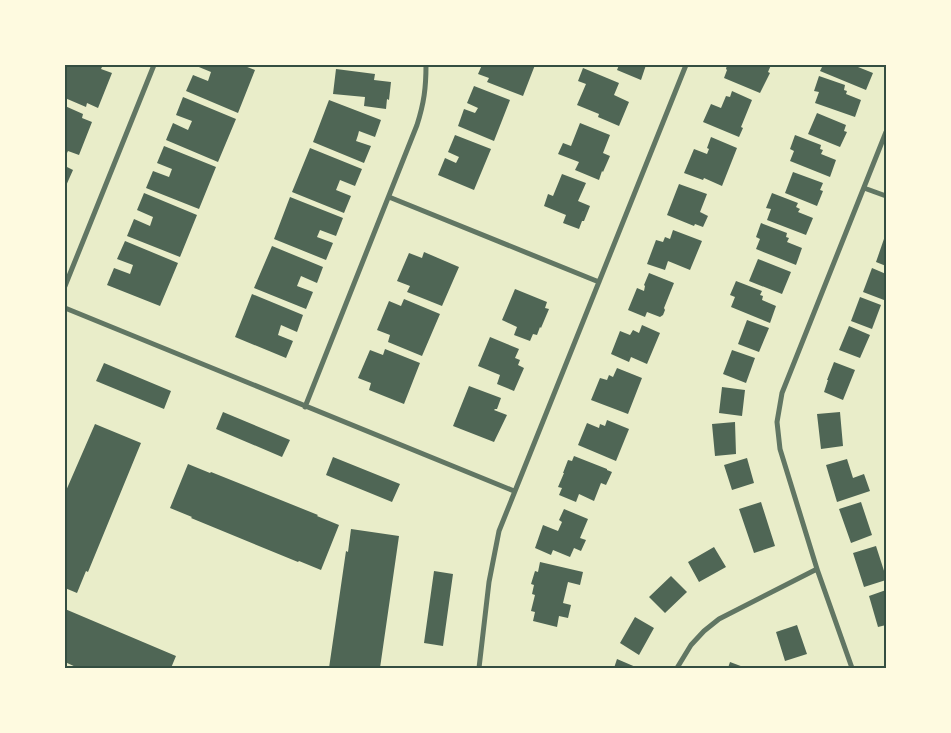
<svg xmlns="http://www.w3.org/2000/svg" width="951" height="733" font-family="'Golos Text',sans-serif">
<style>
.building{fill:#4f6655}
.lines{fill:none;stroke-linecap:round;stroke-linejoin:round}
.minor{stroke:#617663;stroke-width:5}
.neatline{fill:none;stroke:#344e41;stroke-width:2}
</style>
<rect width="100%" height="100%" fill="#e9edc9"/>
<path class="building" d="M65 65H103L101 69 112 73 98 108 87 103 86 107 65 98Z
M194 65H242L255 70 238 113 186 91 193 75 208 81 211 72Z
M482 65H535L523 96 487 82 489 78 478 74Z
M619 65H646L641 80 617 70Z
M727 65H771L768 72 770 73 760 93 724 78 727 70 726 69Z
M823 65H859L858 67 873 73 866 90 820 71Z
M583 68 619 83 614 95 629 102 619 126 598 117 599 114 577 105 586 84 578 81Z
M336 69 375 74 374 80 391 82 389 100 387 99 386 109 364 106 365 97 333 94Z
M819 76 845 85 844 90 847 91 846 94 861 100 855 117 815 103 819 92 814 91Z
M474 86 510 100 494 141 458 126 464 109 475 113 478 108 467 103Z
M732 91 752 100 741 127 743 128 739 137 703 122 711 104 721 108 726 96 730 97Z
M183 97 236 119 218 162 166 140 173 123 188 130 192 121 176 115Z
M329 100 381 120 375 137 359 131 358 135 356 141 371 146 364 163 313 142Z
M65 106 83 114 82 118 92 122 79 155 68 151 65 157Z
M817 113 846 125 844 131 847 132 840 147 808 134Z
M580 123 610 135 603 153 610 156 603 172 602 171 599 180 575 170 579 162 558 154 563 143 571 146Z
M455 135 491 149 474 190 438 175 445 158 456 163 459 157 448 152Z
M795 135 821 145 820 149 823 150 821 154 836 160 830 177 790 161 794 151 790 149Z
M711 137 737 148 722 186 704 178 703 180 684 173 694 149 707 154 709 149 707 148Z
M164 146 216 167 199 209 146 188 153 171 169 177 172 169 157 163Z
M310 148 362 169 355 186 340 180 336 190 351 196 344 213 292 192Z
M65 166 73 170 65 188Z
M793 172 823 183 820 190 823 191 817 206 785 193Z
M562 174 586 183 578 201 590 206 584 221H582L579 229 563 223 566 215 544 206 548 194 553 196Z
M679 184 707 194 700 212 708 216 703 227 695 224 694 226 667 215Z
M144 193 197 215 180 257 127 236 134 219 150 226 153 217 137 210Z
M772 193 798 203 796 207 800 209 798 212 813 218 806 235 767 220 771 209 766 208Z
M290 197 343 218 336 236 320 230 317 237 333 243 326 260 274 239Z
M761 223 787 233 786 237 789 238 787 242 802 248 796 265 756 249 760 239 756 237Z
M673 230 702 241 690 270 668 261 665 270 647 264 656 240 663 242 665 237 670 239Z
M886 233V266L876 262Z
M125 241 178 263 160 306 107 285 114 268 130 274 133 265 117 259Z
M272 246 323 267 317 283 301 276 297 286 313 292 306 309 254 288Z
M424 252 459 267 442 306 407 292 410 286 397 281 409 253 422 258Z
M758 259 791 272 782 294 749 281Z
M872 268 886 274V295L884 300 863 292Z
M649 273 674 283 664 308 665 310 663 315 660 317 647 312 645 317 628 310 637 288 644 291 645 286 644 285Z
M736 281 762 291 760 295 763 296 762 300 776 306 770 323 731 307 735 297 730 295Z
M515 289 547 302 545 308 549 309 541 328 540 327 537 335 533 334 530 341 514 335 517 327 502 320Z
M252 294 303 315 297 332 281 325 278 335 293 341 286 358 235 337Z
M860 297 881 305 872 329 851 321Z
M404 299 440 314 422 356 388 342 390 335 377 330 389 301 401 306Z
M747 320 769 328 759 352 738 344Z
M642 325 660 333 647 364 631 357 629 362 611 354 620 331 630 335 633 330 639 333Z
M849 326 870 335 860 358 839 350Z
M490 337 519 349 515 358 520 360 518 365 524 368 514 391 497 384 500 375 478 366Z
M385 349 420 363 404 404 369 390 371 383 358 378 370 350 383 355Z
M732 350 755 358 746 383 723 374Z
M834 362 855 370 843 400 824 392 828 380H827Z
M104 363 171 391 164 409 96 381Z
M617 368 642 378 628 414 591 400 600 378 607 380 609 375 613 377Z
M469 386 501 398 497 409H495L494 410 507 415 494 442 453 426Z
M722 387 745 390 742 416 719 413Z
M223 412 290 440 282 457 216 429Z
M840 412 843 446 821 449 817 414Z
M607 420 629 429 616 461 578 445 587 423 599 428 600 424 605 426Z
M735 422 736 454 715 456 712 424Z
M95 424 141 443 88 572 86 571 77 593 65 588V493Z
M574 456 607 469V470L612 472 606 485 601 483 594 501 579 494 576 502 559 495 562 488 558 487 564 473H563L568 460 572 461Z
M333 457 400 484 392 502 326 475Z
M747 458 754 483 732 490 724 465Z
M847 459 853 478 864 474 870 491 837 502 826 465Z
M188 464 210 473 211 472 318 515 317 516 339 525 321 570 299 561 298 562 191 518 192 517 170 508Z
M761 502 775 546 754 553 739 509Z
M861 502 872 535 851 543 839 509Z
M564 509 588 519 580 538 586 540 581 551 574 548 570 557 553 550 551 555 535 548 543 525 558 531 562 522 559 520Z
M351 529 399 536 380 668H329L346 551 348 552Z
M876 546 886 577V580L864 587 853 553Z
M714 547 726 567 699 582 688 562Z
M540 562 583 572 580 585 568 582 563 603 571 605 568 618 559 616 557 627 533 621 535 612 531 611 535 595 532 594 534 585 531 584 535 571 538 572Z
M434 571 453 574 443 646 424 643Z
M671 576 687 592 665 613 649 597Z
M886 590V625L878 627 869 596Z
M65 609 176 656 171 668H78L65 662Z
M635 617 654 628 639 655 620 643Z
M797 625 807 654 785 661 776 632Z
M617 659 638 668H614Z
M730 662 746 668H728Z"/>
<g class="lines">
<path class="minor" d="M864 188 886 196
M389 197 599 282
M65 286 154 65
M65 308 514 491
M305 407 417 125C424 103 426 88 426 65
M479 668 489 582 499 531 686 65
M677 668 691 645 704 631 719 619 817 569
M852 668 817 569 780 449 777 422 782 393 886 132"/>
</g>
<rect width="951" height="733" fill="none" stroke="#fefae0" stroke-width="132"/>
<rect x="66" y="66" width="819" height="601" class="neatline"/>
</svg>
